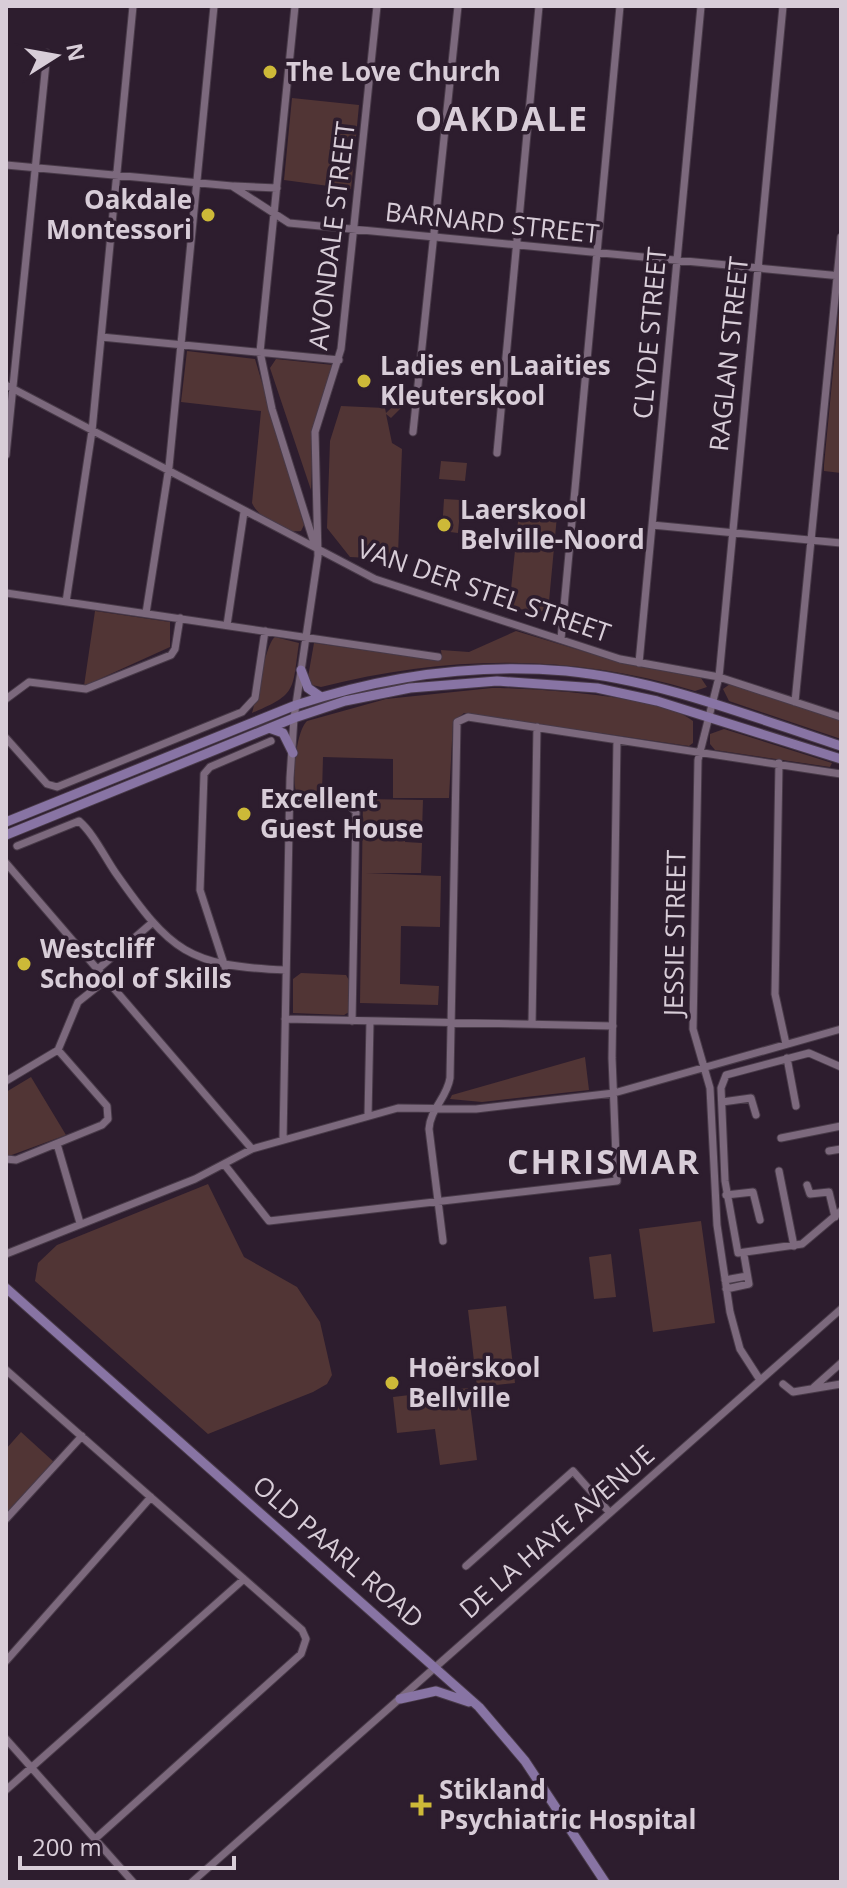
<svg xmlns="http://www.w3.org/2000/svg" width="847" height="1888" font-family="'Open Sans',sans-serif">
<style>
.green{fill:#513535}
.lines{fill:none;stroke-linecap:round;stroke-linejoin:round}
.minor-casing{stroke:#483a48;stroke-width:9}
.major-casing{stroke:#483a48;stroke-width:11}
.minor{stroke:#7c697d;stroke-width:7}
.major{stroke:#8874a4;stroke-width:9}
.poi-dot{fill:#cdb938;stroke:#2d1d2e;stroke-width:3}
.labels{text-anchor:middle;stroke-width:7;stroke-linejoin:round;paint-order:stroke}
.poi-label{font-size:26px;font-weight:bold;fill:#d8cdd8;stroke:#2d1d2e;text-anchor:start}
.street-label{font-size:26px;fill:#d8cdd8;stroke:#2d1d2e}
.district-label{font-size:34px;font-weight:bold;letter-spacing:2px;fill:#d8cdd8;stroke:#2d1d2e}
</style>
<rect width="100%" height="100%" fill="#2d1d2e"/>
<path class="green" d="M292 98 359 105 351 189 284 180Z
M841 289V473L824 471V465Z
M187 351 255 359 304 525 301 531C285 534 258 517 252 503L261 411 181 402Z
M276 359 333 365 313 433 311 490 270 368Z
M403 397 408 401 391 418 386 414 392 443 402 449 398 555 388 559 350 557 327 528 330 441 341 406 385 408 386 413Z
M441 461 467 463 465 481 439 479Z
M444 499 461 500 458 533 442 531Z
M519 512 557 516 548 612 509 608Z
M95 611 170 622V647L84 686Z
M516 631 625 664 701 678 707 687 695 691C569 653 447 655 321 687L312 685 308 677 314 643 439 661 442 658 441 650 469 652Z
M275 637 299 643C292 690 298 694 252 713 256 700 266 642 275 637Z
M730 684 841 721V739L729 701 723 689Z
M492 688C533 688 664 696 693 721V743L689 746 464 713 453 722 449 798H393V759L323 757 322 793H305L304 798 298 797C290 784 296 731 307 721L386 699Z
M724 729 832 763 830 767 715 750 710 744V734Z
M363 799 423 800 422 831H406L405 842 422 843 421 873H366L441 876 440 927 401 926 400 984 439 986 438 1005 360 1003Z
M301 973 346 975 350 982 349 1012 344 1015 293 1013V979Z
M585 1057 589 1090 482 1102 450 1099 452 1095Z
M31 1077 66 1135 9 1156 6 1155V1092Z
M208 1184 244 1257 297 1287 320 1322 332 1375 327 1384 313 1392 208 1434 35 1281 38 1263 57 1245Z
M701 1221 715 1323 653 1332 639 1229Z
M611 1254 616 1297 594 1299 589 1257Z
M506 1306 515 1383 477 1387 468 1310Z
M468 1388 477 1460 440 1465 435 1429 397 1433 393 1397Z
M21 1432 54 1462 6 1515V1449Z"/>
<g class="lines">
<g class="minor-casing">
<path id="minor" d="M295 6 260 352 272 409 315 546
M6 165 232 186 289 223 841 276
M234 186 277 188
M101 337 339 360
M6 385 375 579 620 659 719 677 841 717
M413 432 458 6
M497 453 539 6
M6 455 47 53
M652 525 841 543
M6 593 438 657
M66 602 92 431 133 6
M146 613 169 467 214 6
M227 625 244 512
M561 639 620 6
M639 663 701 6
M6 699 29 682 86 689 171 655 175 649 180 618
M795 702 841 237
M6 738 47 784 57 787 242 712 255 698 265 631
M779 763 775 994 786 1044
M290 801 346 802 356 812 352 1021
M17 846 79 821C94 834 104 856 115 872 171 952 188 966 286 970
M6 863 252 1149
M225 967 200 890 204 774 210 767 271 741
M98 969 153 922
M285 1019 613 1026
M532 1024 537 727
M787 1058 796 1106
M841 1067 809 1053 726 1075 721 1088 725 1181 738 1253 802 1244 841 1211
M6 1081 58 1050 78 1002 107 979
M722 1102 751 1098 756 1115
M368 1116 370 1021
M781 1138 841 1126
M283 1139 290 778 294 718 318 556 315 432 341 349 377 6
M57 1144 80 1223
M829 1151 841 1149
M6 1159 16 1160 102 1125 108 1119 107 1106 58 1050
M224 1164 269 1221 617 1181 612 1058 617 740
M779 1171 794 1246
M807 1185 810 1194 829 1192 835 1217
M726 1195 753 1192 760 1220
M443 1241 429 1129C430 1109 447 1098 450 1078L457 722 468 717 841 774
M6 1254 195 1179 252 1149 398 1108 476 1109 614 1093 841 1029
M725 1280 747 1276
M726 1289 749 1284 744 1255
M6 1370 302 1630 306 1639 301 1654 95 1839
M760 1380 740 1349 730 1312 717 1225 710 1088 693 1029 698 760 719 677 783 6
M783 1384 793 1392 841 1384
M814 1387 841 1363
M6 1519 82 1436
M466 1566 573 1471 610 1513
M6 1661 151 1497
M6 1739 133 1882
M6 1790 244 1579
M192 1882 841 1309"/>
</g>
<g class="major-casing">
<path id="major" d="M301 670 308 688 321 697
M269 728 283 733 293 753
M6 822 296 705C384 676 474 663 566 671 660 680 752 717 841 746
M6 835 294 718 345 701 410 688 497 681 597 688 657 701 841 759
M6 1288 479 1707 525 1761 605 1882
M400 1699 436 1691 469 1702"/>
</g>
<use href="#minor" class="minor"/>
<use href="#major" class="major"/>
</g>
<g class="poi-dot">
<circle cx="270" cy="72" r="8"/>
<circle cx="208" cy="215" r="8"/>
<circle cx="364" cy="381" r="8"/>
<circle cx="444" cy="525" r="8"/>
<circle cx="244" cy="814" r="8"/>
<circle cx="24" cy="964" r="8"/>
<circle cx="392" cy="1383" r="8"/>
<path d="M417 1793h8v8h8v8h-8v8h-8v-8h-8v-8h8z"/>
</g>
<g class="labels">
<g class="poi-label">
<text x="286" y="81">The Love Church</text>
<text x="192" y="209" text-anchor="end">Oakdale<tspan x="192" dy="30">Montessori</tspan></text>
<text x="380" y="375">Ladies en Laaities<tspan x="380" dy="30">Kleuterskool</tspan></text>
<text x="460" y="519">Laerskool<tspan x="460" dy="30">Belville-Noord</tspan></text>
<text x="260" y="808">Excellent<tspan x="260" dy="30">Guest House</tspan></text>
<text x="40" y="958">Westcliff<tspan x="40" dy="30">School of Skills</tspan></text>
<text x="408" y="1377">Hoërskool<tspan x="408" dy="30">Bellville</tspan></text>
<text x="439" y="1799">Stikland<tspan x="439" dy="30">Psychiatric Hospital</tspan></text>
</g>
<g class="street-label">
<text transform="translate(492 223) rotate(6)" y="9">BARNARD STREET</text>
<text transform="translate(332 236) rotate(-83)" y="9">AVONDALE STREET</text>
<text transform="translate(650 333) rotate(-85)" y="9">CLYDE STREET</text>
<text transform="translate(729 354) rotate(-84)" y="9">RAGLAN STREET</text>
<text transform="translate(484 591) rotate(19)" y="9">VAN DER STEL STREET</text>
<text transform="translate(675 933) rotate(-89)" y="9">JESSIE STREET</text>
<text transform="translate(557 1532) rotate(-41)" y="9">DE LA HAYE AVENUE</text>
<text transform="translate(338 1552) rotate(41)" y="9">OLD PAARL ROAD</text>
</g>
<g class="district-label">
<text x="502" y="131">OAKDALE</text>
<text x="604" y="1174">CHRISMAR</text>
</g>
</g>
<rect width="847" height="1888" fill="none" stroke="#d8cdd8" stroke-width="16"/>
<g transform="translate(56 56) rotate(79)" stroke="#2d1d2e" stroke-width="6" paint-order="stroke">
<path d="M0-6L14 30L0 20L-14 30Z" fill="#d8cdd8"/>
<text y="-12" font-size="22" font-weight="bold" text-anchor="middle" fill="#d8cdd8">N</text>
</g>
<path d="M20 1856v12h214v-12" fill="none" stroke="#d8cdd8" stroke-width="4"/>
<text x="32" y="1856" font-size="24" fill="#d8cdd8" stroke="#2d1d2e" stroke-width="6" paint-order="stroke">200 m</text>
</svg>
